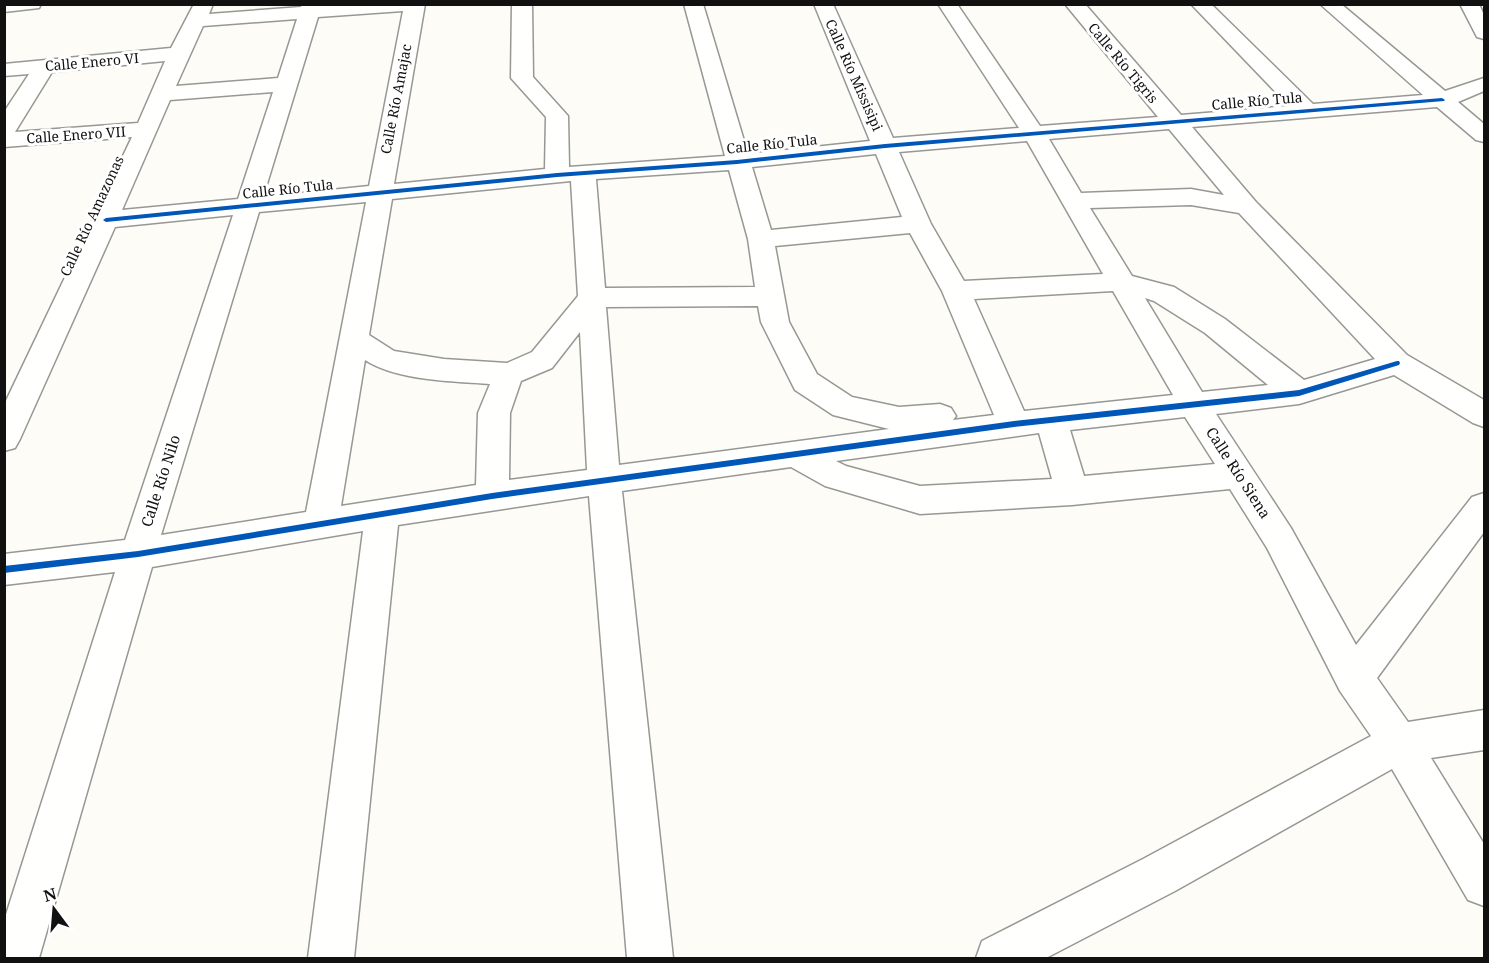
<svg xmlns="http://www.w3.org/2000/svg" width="1489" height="963" font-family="'Noto Serif',serif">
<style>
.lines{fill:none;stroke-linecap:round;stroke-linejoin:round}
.minor-casing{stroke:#979795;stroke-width:3}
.minor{fill:#fffffe;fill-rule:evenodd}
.cycleway-casing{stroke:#fff;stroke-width:3}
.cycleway{fill:#0057b8;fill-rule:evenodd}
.labels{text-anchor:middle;stroke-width:6;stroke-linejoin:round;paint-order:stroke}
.far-street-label{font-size:14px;fill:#111;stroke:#fff}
.street-label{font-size:15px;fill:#111;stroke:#fff}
</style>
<rect width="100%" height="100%" fill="#fdfcf7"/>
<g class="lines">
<g class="minor-casing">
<path id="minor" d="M4 4H41L39 8 4 12Z
M194 4H213L209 14 301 7 302 4H425L394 184 545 169 546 117 511 78 512 4H532L533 77 568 116 569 167 725 156 684 4H703L748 154 870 141 814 4H833L893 138 1019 128 938 4H957L1040 126 1158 117 1065 4H1085L1181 115 1289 106 1191 4H1211L1313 104 1423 95 1320 4H1341L1445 91 1484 78V91L1458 102 1484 124V142L1476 140 1437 107 1192 127 1256 202 1407 355 1484 400V427L1473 423 1394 375 1299 404 1216 414 1291 528 1356 645 1472 497 1484 493V532L1377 678 1408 722 1484 710V750L1431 758 1484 844V906L1468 900 1392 769 1175 891 1046 958H976L982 941 1143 859 1371 736 1340 691 1267 548 1230 489 1072 505 920 514 825 486 791 467 622 491 673 958H627L589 496 398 525 354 958H308L363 531 152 567 39 958H4V921L115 572 4 585V554L125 540 233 215 115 227 20 439 15 448 4 451V405L132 137 4 147V112L29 74 4 76V64L171 48ZM403 11 369 186 263 197 318 17ZM297 19 278 78 176 86 203 26ZM165 61 138 123 15 132 52 72ZM273 92 238 199 122 210 170 100ZM1169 129 1224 195 1191 189 1081 193 1049 139ZM1027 141 1103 274 964 281 931 224 899 152ZM876 154 902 217 771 230 752 167ZM729 170 748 239 755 287 605 288 596 179ZM571 181 578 296 532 352 507 363 444 359 394 351 369 335 392 199ZM366 202 306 512 161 535 259 212ZM1191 205 1239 213 1375 359 1304 380 1225 319 1174 287 1132 276 1090 208ZM910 233 942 291 994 415 953 420 956 416 951 408 940 404 899 407 852 397 817 374 789 322 775 246ZM1113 291 1173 395 1024 411 974 299ZM1145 298 1154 301 1205 333 1268 385 1202 392ZM758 306 761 322 795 390 833 415 889 429 619 465 606 307ZM580 332 587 470 509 480 510 413 521 381 552 368ZM365 360C398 381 452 381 490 384L478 413 476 485 341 506ZM1185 417 1215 464 1084 476 1070 430ZM1039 433 1052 479 920 486 846 466 836 461Z
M1460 4H1479L1484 15V39L1477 37Z"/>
</g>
<use href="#minor" class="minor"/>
<g class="cycleway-casing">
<path id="cycleway" d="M1442 98 1445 100 1444 101 885 148 737 164 557 177 106 222 103 220 106 218 557 173 737 160 885 144Z
M1397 361H1399L1400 363 1399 365 1299 396 1014 427 492 499 138 557 4 573V566L138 551 492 493 1014 421 1299 390Z"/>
</g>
<use href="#cycleway" class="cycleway"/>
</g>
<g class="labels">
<g class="far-street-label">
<text transform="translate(92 62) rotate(-5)" y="5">Calle Enero VI</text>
<text transform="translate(1123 63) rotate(50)" y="5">Calle Río Tigris</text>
<text transform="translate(854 75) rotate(66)" y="5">Calle Río Missisipi</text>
<text transform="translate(396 99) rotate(-79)" y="5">Calle Río Amajac</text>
<text transform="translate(1257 101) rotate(-5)" y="5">Calle Río Tula</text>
<text transform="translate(76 135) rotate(-4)" y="5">Calle Enero VII</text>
<text transform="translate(772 144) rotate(-6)" y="5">Calle Río Tula</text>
<text transform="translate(288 189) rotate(-6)" y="5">Calle Río Tula</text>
<text transform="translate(92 216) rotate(-65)" y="5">Calle Río Amazonas</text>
</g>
<g class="street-label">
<text transform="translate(1238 473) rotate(57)" y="5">Calle Río Siena</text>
<text transform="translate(161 481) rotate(-72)" y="5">Calle Río Nilo</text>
</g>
</g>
<rect width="1489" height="963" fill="none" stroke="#111111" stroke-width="12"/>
<g transform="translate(54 909) rotate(344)" stroke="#ffffff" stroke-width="4.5" paint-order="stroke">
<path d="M0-4.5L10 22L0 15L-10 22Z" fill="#111111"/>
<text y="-9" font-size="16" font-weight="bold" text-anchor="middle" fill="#111111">N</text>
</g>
</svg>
